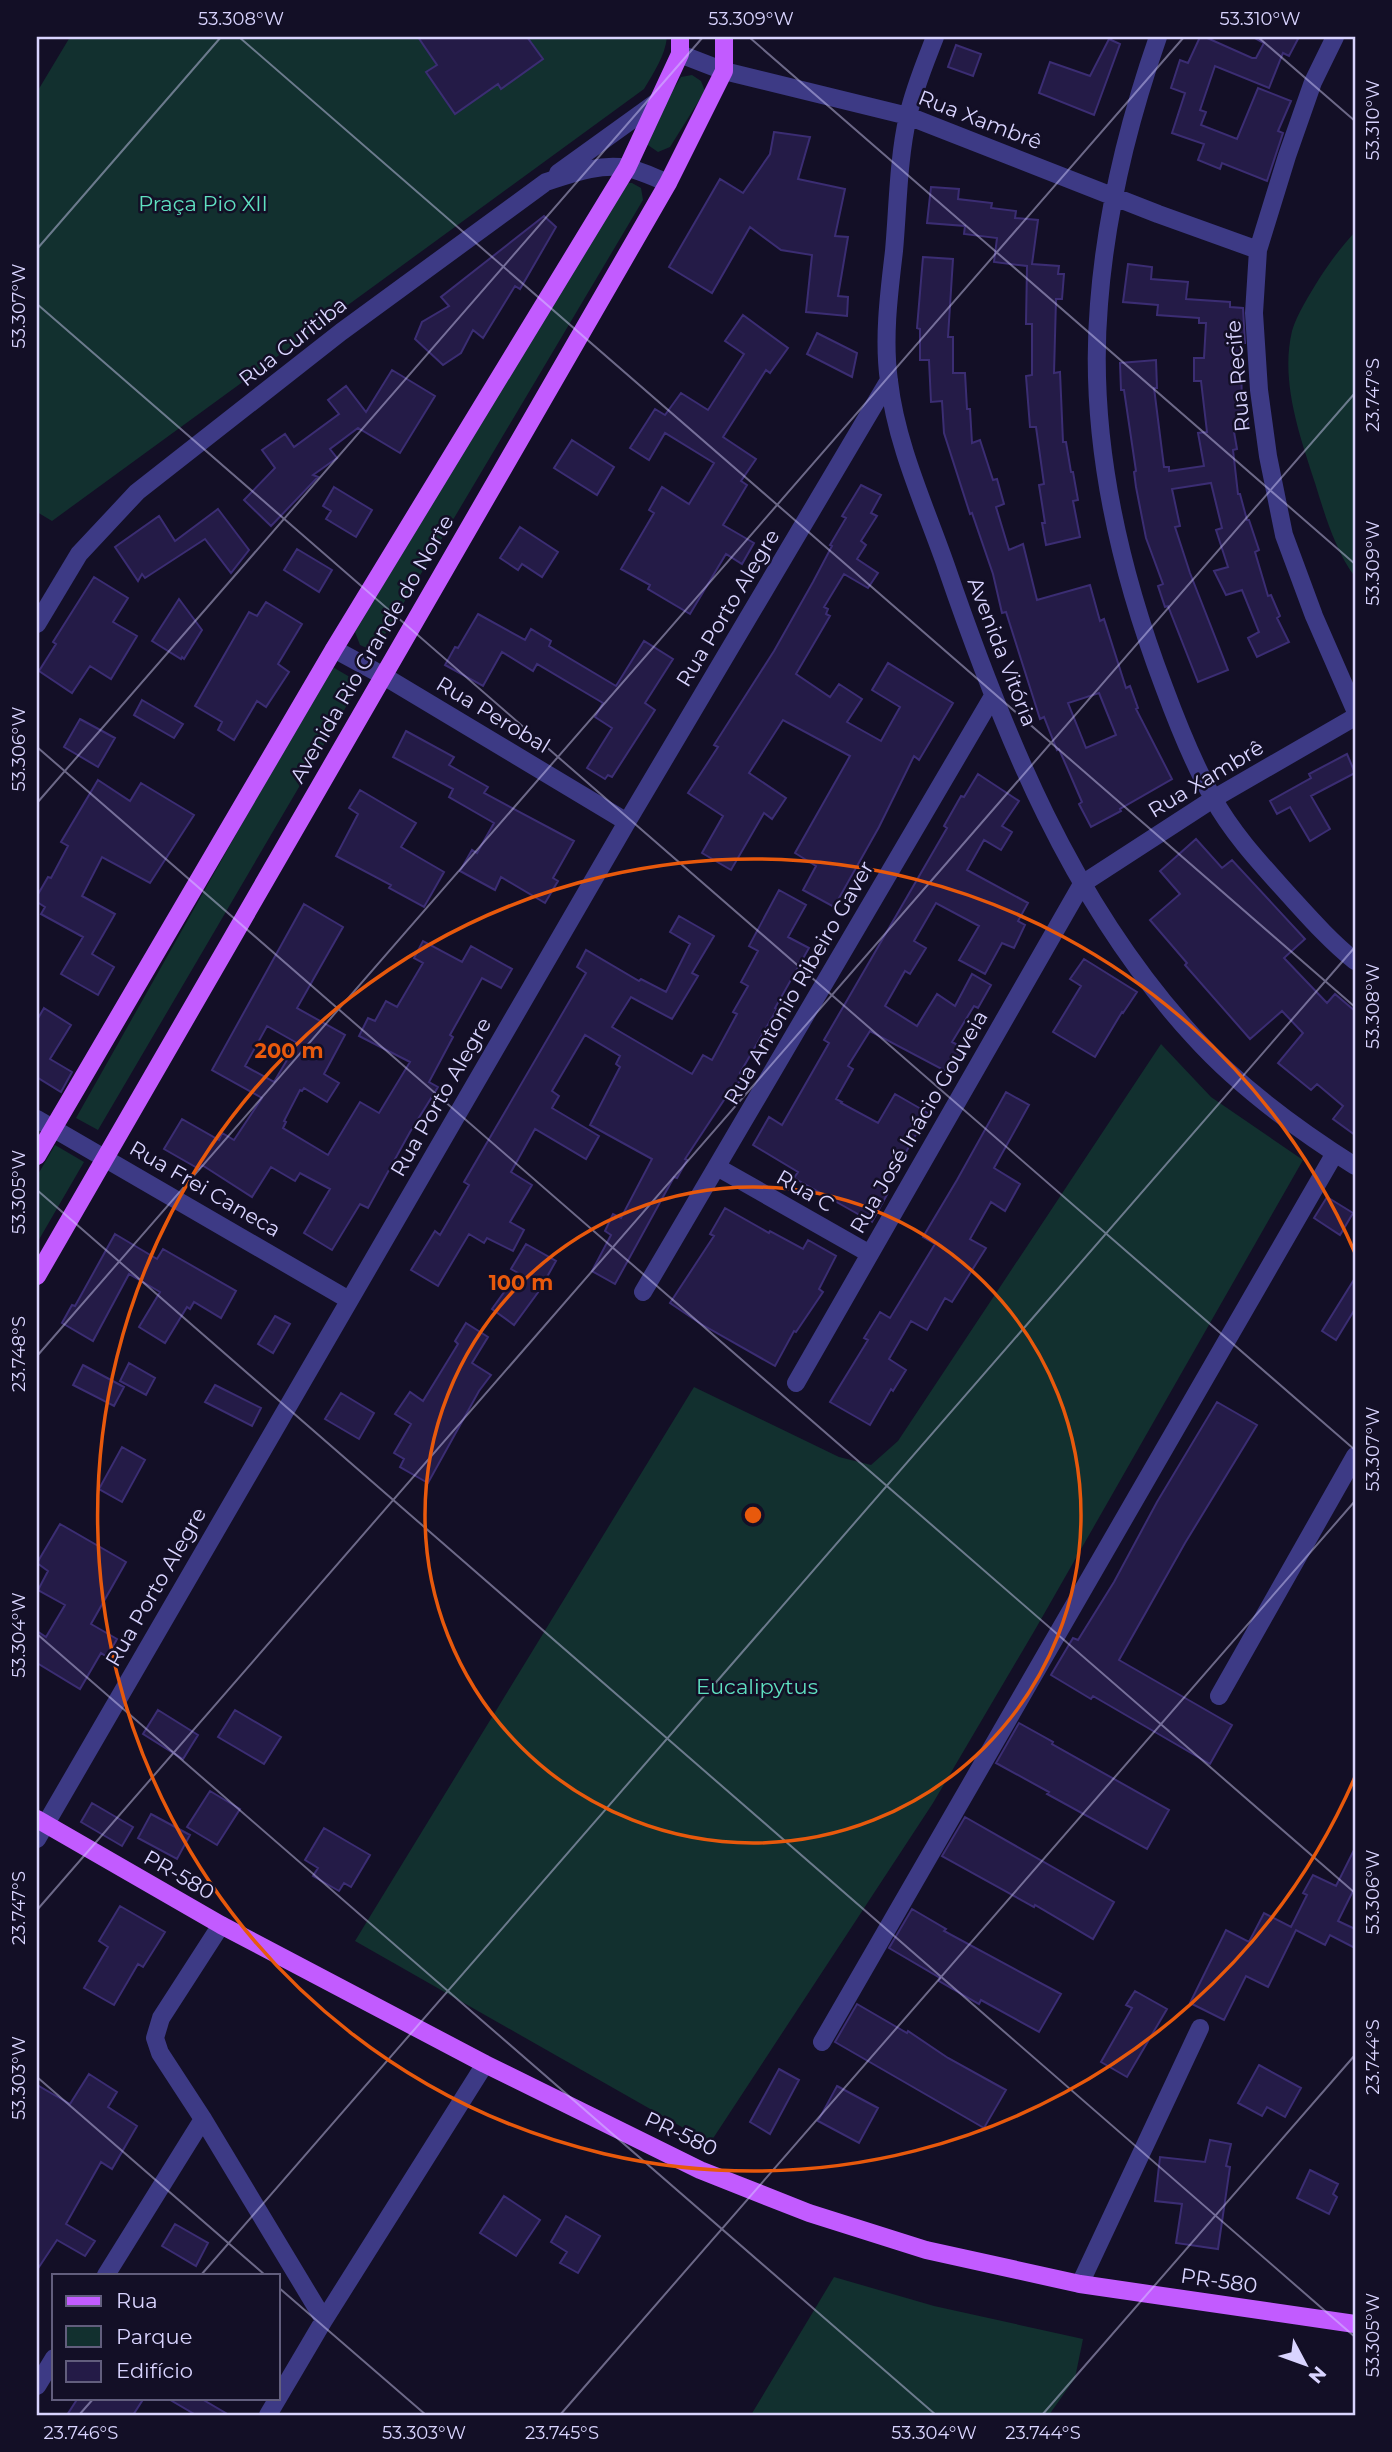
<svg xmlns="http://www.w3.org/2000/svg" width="1392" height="2452" font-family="Montserrat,sans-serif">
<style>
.green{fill:#12302f}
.building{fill:#241b47;stroke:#3b2d73;stroke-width:2;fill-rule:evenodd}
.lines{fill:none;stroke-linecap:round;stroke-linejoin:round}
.minor{stroke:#3d3a85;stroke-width:18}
.major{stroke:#c25bff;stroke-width:18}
.ticks{fill:none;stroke:#d9d4ff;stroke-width:2;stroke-opacity:0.45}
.ring{fill:none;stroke:#e8590c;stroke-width:3.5}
.labels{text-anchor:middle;stroke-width:5;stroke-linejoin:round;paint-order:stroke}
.street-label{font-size:21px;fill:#d9d4ff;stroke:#130f26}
.park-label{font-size:21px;fill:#5fe0c0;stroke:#130f26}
.centre{fill:#e8590c;stroke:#130f26;stroke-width:3.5}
.ring-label{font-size:21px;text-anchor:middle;font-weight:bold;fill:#e8590c;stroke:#130f26;stroke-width:5;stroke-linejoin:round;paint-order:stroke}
.neatline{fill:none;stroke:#d9d4ff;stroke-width:2.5}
.ticks-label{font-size:18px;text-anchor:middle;fill:#d9d4ff}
</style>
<rect width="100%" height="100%" fill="#130f26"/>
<path class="green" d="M70 37H667C665 56 654 72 644 89L52 521 37 512V92Z
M692 75 701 81 705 91 670 147 658 152 645 143 647 133 681 77Z
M623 183H632L641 188 643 200 381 641 371 650 360 645 355 632Z
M1355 232V577C1335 550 1325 515 1315 483 1300 436 1280 382 1292 331 1297 314 1310 294 1319 279 1330 262 1341 247 1355 232Z
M331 666 360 683 98 1130 76 1118Z
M1161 1044 1211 1097 1303 1160 1036 1628 933 1803 710 2143 355 1941 694 1387 839 1457 871 1465 898 1441Z
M55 1145 84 1162 37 1243V1176Z
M834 2277 934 2306 1083 2339 1075 2378 1049 2415H751Z"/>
<path class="building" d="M418 37H527L543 59 501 89 498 84 455 114 426 72 437 65Z
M1200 37H1205L1252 58H1256L1264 43 1253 37H1299L1289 56 1283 53 1269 88 1215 66 1200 110 1206 112 1201 125 1237 139 1258 88 1291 101 1278 131 1283 133 1267 181 1222 163 1220 169 1198 160 1204 144 1172 133 1185 93 1171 88 1180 60 1188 63Z
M1109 39 1120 44 1094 115 1039 93 1050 62 1090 76Z
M956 45 981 54 973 76 948 67Z
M774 132 810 137 798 179 845 189 835 236 848 237 838 296 848 297 847 316 806 312 812 255 781 250 750 227 712 293 669 267 720 179 743 193 770 154Z
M931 187 959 189 958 199 992 203 991 208 1016 211 1015 218 1038 220 1032 264 1059 266 1058 274H1064L1062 299H1056L1054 373 1060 372 1063 442H1066L1071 472H1073L1078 500 1073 501 1080 537 1046 545 1042 523H1045L1039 485 1044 484 1036 427H1030L1026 376 1032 375V324H1026L1027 266 994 262 997 238 964 234 965 226 927 223Z
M544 216 556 227 520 289 515 286 483 338 473 330 461 353 443 365 415 339 422 322 449 306 441 297Z
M923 257 953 259 948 337H953V373H965L967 409H970L972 443 980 440 993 480 997 479 1004 504 996 507 1009 550 1023 544 1037 600 1090 585 1100 621 1104 619 1126 688 1130 686 1138 708 1136 709 1172 779 1120 809 1121 811 1091 827 1079 804 1082 802 1059 749 1057 750 1044 717 1040 719 1006 612 1002 613 993 574 972 513 970 514 944 433 942 401 931 402 929 360H920V329L917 328ZM1099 693 1116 735 1086 748 1068 703Z
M1128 264 1152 267 1151 279 1188 282 1186 299 1230 302V307L1243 308 1245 343H1240L1242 399H1246L1248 425 1233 426 1237 449 1233 450 1238 494H1240L1247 520H1249L1259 550 1255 552 1268 596 1271 595 1280 616 1277 618 1289 642 1257 657 1248 638 1259 632 1242 590 1226 595 1214 571 1228 567 1216 530 1222 528 1211 483 1172 489 1180 526 1175 527 1190 573 1228 670 1198 682 1168 606 1165 607 1158 586 1163 584 1146 538 1136 487 1134 472 1136 471 1124 390H1121L1120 363 1156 360 1157 388H1154L1164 467H1169V471L1204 466 1198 433 1207 432 1201 381H1194V358H1204L1206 323H1199V318L1157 315 1158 305 1123 302Z
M743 315 788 348 770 373 766 370 723 437 756 459 741 481 747 485 723 525 754 543 742 564 726 554 690 614 648 589 650 585 621 569 654 513 649 510 662 487 689 504 714 463 665 433 649 460 630 448 655 409 665 415 681 393 708 410 744 354 725 341Z
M817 333 857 353 852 377 807 354Z
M392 370 435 396 400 453 358 428 330 449 337 458 313 475 318 477 271 526 244 500 275 468 262 450 285 434 294 447 339 414 328 400 346 386 366 412Z
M572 440 614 467 597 495 554 468Z
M861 485 881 495 871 513 877 516 861 541 866 545 857 559 878 573 868 588 844 574 824 607 828 609 826 614 830 616 796 674 830 697 839 684 862 699 847 722 881 741 900 707 872 690 888 663 953 703 919 760 914 756 879 827 834 907 803 890 816 866 795 853 850 756 783 720 749 773 786 798 772 819 764 813 731 870 702 853 723 816 688 793 718 747 714 745 774 651 813 582 832 546 830 545 846 518 842 516Z
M334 487 372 510 356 537 326 519 331 511 323 506Z
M218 509 249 550 231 573 205 539 145 578 142 574 138 581 115 547 159 516 175 541Z
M520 527 558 552 542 577 522 564 518 570 500 558Z
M297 549 332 570 319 592 284 570Z
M94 577 128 598 113 622 137 636 111 679 90 666 72 693 39 671 56 644 53 642Z
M179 599 202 630 184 659 182 657 181 659 152 641Z
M266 602 302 624 278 664 289 672 266 707 257 701 234 740 218 730 222 722 195 706 249 612 257 616Z
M478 614 525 640 531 629 551 641 549 646 616 686 644 641 673 659 645 703 655 710 612 777 608 775 605 779 587 768 612 728 595 717 603 703 537 664 533 671 502 652 483 686 445 665 455 647 458 648Z
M142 700 183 724 174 738 134 715Z
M80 719 115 738 98 767 64 747Z
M406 731 454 757 449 765 488 787 484 793 574 841 553 878 558 881 545 903 501 877 495 890 460 871 472 850 477 853 494 823 449 797 453 789 393 757Z
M1347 754 1355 773 1311 796 1330 829 1310 841 1290 807 1277 814 1270 801 1311 778 1309 774Z
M978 774 1019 801 1002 826 1012 832 1001 850 984 840 967 870 1028 903 1018 921 1025 925 1014 948 1002 943 985 974 959 960 979 926 936 903 914 941 926 948 910 974 905 971 885 1006 917 1026 937 994 955 1006 972 974 991 985 978 1008 974 1006 952 1042 965 1049 951 1074 870 1031 848 1066 853 1069 836 1099 842 1102 841 1103 878 1123 895 1094 928 1113 884 1191 888 1193 872 1222 794 1178 798 1172 753 1145 769 1117 782 1125 829 1043 824 1040 947 828 944 826 961 796 964 797Z
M98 780 130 801 141 783 194 815 150 883 102 857 82 896 115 914 92 954 114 967 98 995 61 974 83 937 41 914 45 907 37 902V896L48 877 51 878 68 846 61 842Z
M360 790 416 823 401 847 444 872 424 907 389 888 391 885 336 856 358 814 349 808Z
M1196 839 1222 868 1232 860 1305 939 1284 958 1327 1003 1335 994 1355 1011V1135L1333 1119 1343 1106 1317 1084 1311 1090 1278 1063 1303 1033 1282 1011 1250 1039 1185 965 1187 963 1150 920 1180 894 1160 871Z
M779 890 806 905 788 937 809 948 775 1008 777 1009 740 1073 743 1075 731 1096 728 1094 685 1159 687 1160 677 1178 674 1177 615 1284 592 1271 611 1235 605 1231 613 1214 621 1218 652 1159 590 1125 620 1067 616 1064 620 1056 585 1035 552 1091 559 1096 552 1108 599 1136 586 1159 535 1129 511 1172 532 1185 510 1222 524 1230 513 1251 487 1238 484 1243 469 1234 438 1286 411 1270 435 1231 440 1235 469 1185 464 1182 586 973 577 967 586 950 639 981 641 979 666 992 690 944 670 932 679 916 714 936 692 973 698 976 672 1019 631 997 612 1027 692 1074 703 1055 712 1060 737 1014 733 1012 748 986 741 982 758 951 749 946Z
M304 904 343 927 297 1008 345 1035 324 1074 339 1083 327 1102 304 1088 302 1091 300 1090 284 1121 286 1122 283 1128 328 1155 360 1102 379 1113 410 1062 359 1036 368 1018 375 1021 386 1001 397 1007 423 963 414 958 423 941 462 962 471 946 512 969 501 988 482 978 450 1035 453 1037 429 1082 438 1087 410 1132 368 1208 360 1204 332 1250 304 1233 330 1189 300 1173 295 1181 271 1167 252 1197 202 1165 199 1169 164 1149 182 1119 219 1140 222 1133 234 1140 262 1098 212 1070ZM267 1026 297 1043 274 1082 245 1066Z
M1084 959 1137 992 1123 1013 1122 1012 1095 1057 1053 1032 1081 986 1070 979Z
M44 1008 71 1025 50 1059 72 1072 61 1092 38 1078 37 1080V1020Z
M1006 1092 1029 1105 994 1168 1020 1184 1005 1211 991 1202 970 1239 986 1248 952 1302 945 1298 927 1330 911 1321 889 1359 906 1370 893 1391 891 1389 870 1425 830 1402 868 1340 864 1338 880 1312 890 1318 935 1244 923 1237 957 1180Z
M1327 1197 1353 1213 1340 1235 1314 1218Z
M725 1208 769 1233 770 1231 803 1249 808 1240 836 1256 819 1289 823 1292 796 1332 794 1331 775 1366 701 1324 670 1303 714 1236 710 1234Z
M115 1234 157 1259 163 1249 236 1291 221 1318 194 1302 190 1309 187 1307 165 1343 139 1327 160 1292 129 1274 93 1341 62 1323 72 1305 75 1306Z
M526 1244 556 1261 539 1291 514 1325 492 1309 518 1273 511 1269Z
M1355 1278V1309L1336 1340 1322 1331Z
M275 1316 290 1324 273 1353 258 1344Z
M466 1323 488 1337 472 1363 491 1375 479 1391 428 1483 400 1467 404 1459 394 1453 411 1424 395 1414 410 1392 423 1401 458 1344 455 1341Z
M129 1363 155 1378 146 1395 120 1381Z
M83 1365 124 1387 114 1406 73 1385Z
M215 1385 261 1408 252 1426 205 1402Z
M341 1393 374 1413 359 1439 325 1419Z
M1217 1402 1257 1425 1185 1543 1119 1660 1232 1725 1210 1764 1093 1696 1091 1699 1051 1675 1073 1638 1078 1640 1114 1582 1157 1502Z
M122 1447 145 1460 122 1502 99 1489Z
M60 1524 126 1562 91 1624 117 1639 107 1657 101 1653 80 1689 37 1663V1631L46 1637 65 1605 38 1590 48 1571 37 1563Z
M158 1710 198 1735 183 1759 143 1734Z
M235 1710 281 1737 264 1764 218 1737Z
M1019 1723 1053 1742 1052 1744 1169 1810 1147 1849 1047 1794 1049 1792 996 1763Z
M210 1791 240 1809 217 1845 187 1827Z
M92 1803 133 1827 122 1846 81 1822Z
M151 1814 190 1835 177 1859 138 1838Z
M965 1817 1114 1902 1093 1939 1035 1905 1034 1907 942 1856Z
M324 1828 370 1855 351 1887 344 1883 339 1891 313 1876 318 1868 305 1860Z
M1355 1848V1887L1338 1921 1355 1929V1948L1330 1935 1325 1945 1296 1930 1268 1987 1246 1976 1224 2020 1190 2003 1226 1930 1249 1942 1264 1913 1291 1927 1307 1895 1303 1893 1313 1875 1336 1886Z
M120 1906 165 1932 143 1967 138 1964 114 2005 84 1988 108 1947 99 1941Z
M912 1909 946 1929 944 1931 1061 1994 1039 2032 981 2000 979 2004 939 1981 940 1978 889 1948Z
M1135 1991 1167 2009 1127 2077 1101 2062 1132 2008 1126 2005Z
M857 2004 907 2033 908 2031 948 2058 1006 2090 984 2128 835 2042Z
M1259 2065 1301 2088 1285 2117 1267 2107 1262 2116 1238 2103Z
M779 2069 799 2080 770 2134 750 2122Z
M89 2074 117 2092 108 2107 137 2126 112 2169 101 2162 66 2224 95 2241 85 2256 57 2240 37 2270V2085L70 2104Z
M837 2086 878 2108 859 2143 818 2121Z
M1210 2140 1231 2144 1226 2166 1230 2167 1218 2249 1176 2243 1182 2204 1155 2201 1160 2157 1205 2162Z
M1310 2170 1338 2184 1333 2194 1337 2197 1329 2214 1297 2198Z
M504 2196 540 2220 516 2256 480 2233Z
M566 2216 600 2236 578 2273 560 2263 567 2252 551 2242Z
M175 2224 208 2243 196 2266 162 2246Z
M78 2398H144L133 2415H67Z
M167 2398H200L229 2415H196Z"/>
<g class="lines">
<path class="minor" d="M935 37C925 63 914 89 908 116 898 160 898 207 894 251 889 293 883 339 889 381 896 444 925 506 946 566 1004 735 1071 903 1194 1037 1240 1088 1298 1130 1355 1166
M1158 37C1128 123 1106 213 1099 304 1088 435 1118 566 1164 687 1178 725 1193 763 1213 798 1232 833 1261 864 1288 894 1309 917 1330 941 1355 961
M1335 37 1313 82 1287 156 1258 250 1254 313 1259 390 1268 456 1284 535 1314 616 1355 710
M680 54 724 71 908 116 1158 214 1258 250
M558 173 658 101
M37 624 79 554 137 492 341 332 546 182C571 174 600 163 627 168 640 170 655 178 668 183
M334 649 382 675 627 822
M37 1119 349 1300
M717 1167 870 1254
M643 1292 993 696
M796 1383 1082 884 1213 799 1355 717
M1219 1696 1355 1456
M37 1839 627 822 889 380
M221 1925 161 2018 155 2038 160 2053 203 2119 324 2320
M822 2042 1335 1153
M106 2275 203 2119
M1080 2284 1200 2028
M37 2386 54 2358
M268 2415 324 2320 485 2064"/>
<path class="major" d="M37 1156 334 649 627 168 680 54V37
M37 1276 668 183 724 71V37
M37 1819 221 1925 485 2064 700 2170 809 2213 926 2250 1080 2284 1355 2324"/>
</g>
<path class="ticks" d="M239 37 1355 1007M749 37 1355 564M1258 37 1355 121M37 249 221 37M37 304 1355 1450M37 747 1355 1893M37 803 703 37M37 1190 1355 2337M37 1356 1184 37M37 1634 936 2415M37 1910 1355 393M37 2077 265 2275M201 2275 1355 947M278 2287 426 2415M79 2415 94 2398M560 2415 1355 1501M1042 2415 1355 2055"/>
<g class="ring">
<circle cx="753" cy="1515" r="328"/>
<path d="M1355 1777A656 656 0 1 1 1355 1253"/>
</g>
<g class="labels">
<g class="street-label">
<text transform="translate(980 120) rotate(21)" y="7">Rua Xambrê</text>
<text transform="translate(293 342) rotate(-38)" y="7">Rua Curitiba</text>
<text transform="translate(1238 376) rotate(-95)" y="7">Rua Recife</text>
<text transform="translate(728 608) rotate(-59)" y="7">Rua Porto Alegre</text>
<text transform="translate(372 649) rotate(-60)" y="7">Avenida Rio Grande do Norte</text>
<text transform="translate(1002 652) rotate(69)" y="7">Avenida Vitória</text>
<text transform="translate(493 715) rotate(31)" y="7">Rua Perobal</text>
<text transform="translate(1206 779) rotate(-31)" y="7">Rua Xambrê</text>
<text transform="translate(799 983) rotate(-60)" y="7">Rua Antonio Ribeiro Gaver</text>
<text transform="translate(441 1097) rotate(-60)" y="7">Rua Porto Alegre</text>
<text transform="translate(919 1122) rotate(-60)" y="7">Rua José Inácio Gouveia</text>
<text transform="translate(205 1189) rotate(30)" y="7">Rua Frei Caneca</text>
<text transform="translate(805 1191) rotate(30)" y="7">Rua C</text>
<text transform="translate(156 1587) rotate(-60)" y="7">Rua Porto Alegre</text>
<text transform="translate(179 1875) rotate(30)" y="7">PR-580</text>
<text transform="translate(681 2134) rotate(25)" y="7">PR-580</text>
<text transform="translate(1219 2281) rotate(8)" y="7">PR-580</text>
</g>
<g class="park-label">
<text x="203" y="211">Praça Pio XII</text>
<text x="757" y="1694">Eucalipytus</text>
</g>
</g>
<circle cx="753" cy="1515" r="10" class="centre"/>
<g class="ring-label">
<text x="289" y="1058">200 m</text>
<text x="521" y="1290">100 m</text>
</g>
<rect width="1392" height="2452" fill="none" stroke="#130f26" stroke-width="77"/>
<rect x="52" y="2274" width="228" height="126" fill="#130f26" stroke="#625e7d" stroke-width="2"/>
<rect x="66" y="2296" width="35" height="10" fill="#c25bff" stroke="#625e7d" stroke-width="2"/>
<text x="116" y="2308" font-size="21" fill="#d9d4ff">Rua</text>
<rect x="66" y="2326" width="35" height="21" fill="#12302f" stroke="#625e7d" stroke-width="2"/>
<text x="116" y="2344" font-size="21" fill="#d9d4ff">Parque</text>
<rect x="66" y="2361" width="35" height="21" fill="#241b47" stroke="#625e7d" stroke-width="2"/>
<text x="116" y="2378" font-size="21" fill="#d9d4ff">Edifício</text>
<g transform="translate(1305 2364) rotate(131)" stroke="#130f26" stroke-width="5" paint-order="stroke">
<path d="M0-5L12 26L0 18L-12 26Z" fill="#d9d4ff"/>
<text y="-10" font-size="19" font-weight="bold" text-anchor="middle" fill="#d9d4ff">N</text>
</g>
<rect x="38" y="38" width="1316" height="2376" class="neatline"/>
<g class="ticks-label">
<text x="241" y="25">53.308°W</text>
<text x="751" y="25">53.309°W</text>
<text x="1260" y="25">53.310°W</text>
<text transform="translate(1373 120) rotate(-90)" y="6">53.310°W</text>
<text transform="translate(19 306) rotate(-90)" y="6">53.307°W</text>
<text transform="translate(1373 395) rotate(-90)" y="6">23.747°S</text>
<text transform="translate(1373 563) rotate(-90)" y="6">53.309°W</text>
<text transform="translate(19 749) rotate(-90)" y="6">53.306°W</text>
<text transform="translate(1373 1006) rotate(-90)" y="6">53.308°W</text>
<text transform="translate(19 1192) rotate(-90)" y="6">53.305°W</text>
<text transform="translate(19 1354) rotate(-90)" y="6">23.748°S</text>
<text transform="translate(1373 1449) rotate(-90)" y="6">53.307°W</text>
<text transform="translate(19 1635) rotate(-90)" y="6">53.304°W</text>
<text transform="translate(1373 1892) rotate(-90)" y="6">53.306°W</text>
<text transform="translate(19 1908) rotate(-90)" y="6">23.747°S</text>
<text transform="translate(1373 2057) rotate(-90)" y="6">23.744°S</text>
<text transform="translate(19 2078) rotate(-90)" y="6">53.303°W</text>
<text transform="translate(1373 2335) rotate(-90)" y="6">53.305°W</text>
<text x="81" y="2439">23.746°S</text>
<text x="424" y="2439">53.303°W</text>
<text x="562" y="2439">23.745°S</text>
<text x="934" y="2439">53.304°W</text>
<text x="1043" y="2439">23.744°S</text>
</g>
</svg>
